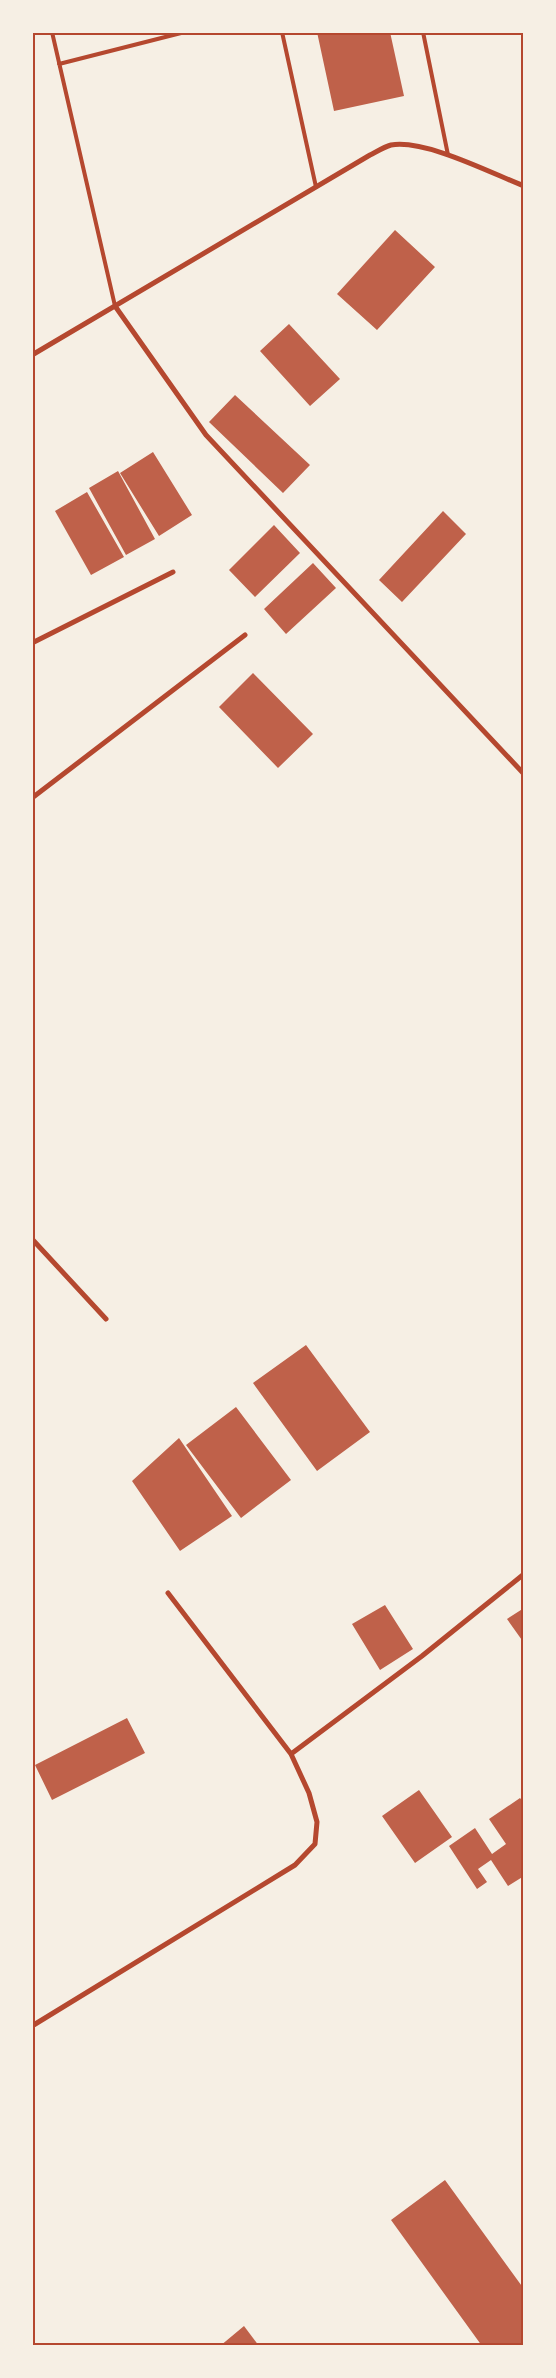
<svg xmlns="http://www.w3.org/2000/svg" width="556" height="2378" font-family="'Golos Text',sans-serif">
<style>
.building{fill:#bf614a}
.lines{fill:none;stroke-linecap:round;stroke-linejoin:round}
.service{stroke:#b5482f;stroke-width:4}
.minor{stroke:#b5482f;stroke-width:5}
.neatline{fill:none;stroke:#b5482f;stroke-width:2}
</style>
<rect width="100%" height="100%" fill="#f6efe4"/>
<path class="building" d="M317 32H390L404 96 334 111Z
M395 230 435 267 377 330 337 294Z
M289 324 340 379 310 406 260 351Z
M235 395 310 465 283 493 209 422Z
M153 452 192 515 159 536 120 473Z
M118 471 155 539 126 555 89 488Z
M87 492 124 557 91 575 55 511Z
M443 511 466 534 402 602 379 580Z
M274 525 300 553 255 597 229 570Z
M313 563 336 588 286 634 264 609Z
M253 673 313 734 278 768 219 707Z
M306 1345 370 1432 317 1471 253 1383Z
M236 1407 291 1480 241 1518 186 1445Z
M179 1438 232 1516 180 1551 132 1481Z
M385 1605 413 1649 380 1670 352 1624Z
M524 1608V1643L507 1619Z
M127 1718 145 1753 52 1800 35 1765Z
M419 1790 452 1837 415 1863 382 1816Z
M520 1798 524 1803V1876L508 1886 491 1860 478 1869 487 1882 477 1889 449 1846 475 1828 492 1854 506 1844 489 1819Z
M445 2180 524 2289V2346H482L391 2220Z
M244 2326 259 2346H220Z"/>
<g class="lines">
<path class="service" d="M52 32 115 306
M282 32 316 187
M423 32 448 155
M59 64 185 32"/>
<path class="minor" d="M115 306 206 435 524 774
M32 355 370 155C376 152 384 147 391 145 425 139 491 173 524 186
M32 643 173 572
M32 798 245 635
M32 1239 106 1319
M291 1754 422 1656 524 1574
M32 2026 295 1865 315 1844 317 1822 309 1793 291 1754 168 1593"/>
</g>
<rect width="556" height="2378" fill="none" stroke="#f6efe4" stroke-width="68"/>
<rect x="34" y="34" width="488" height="2310" class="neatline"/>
</svg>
